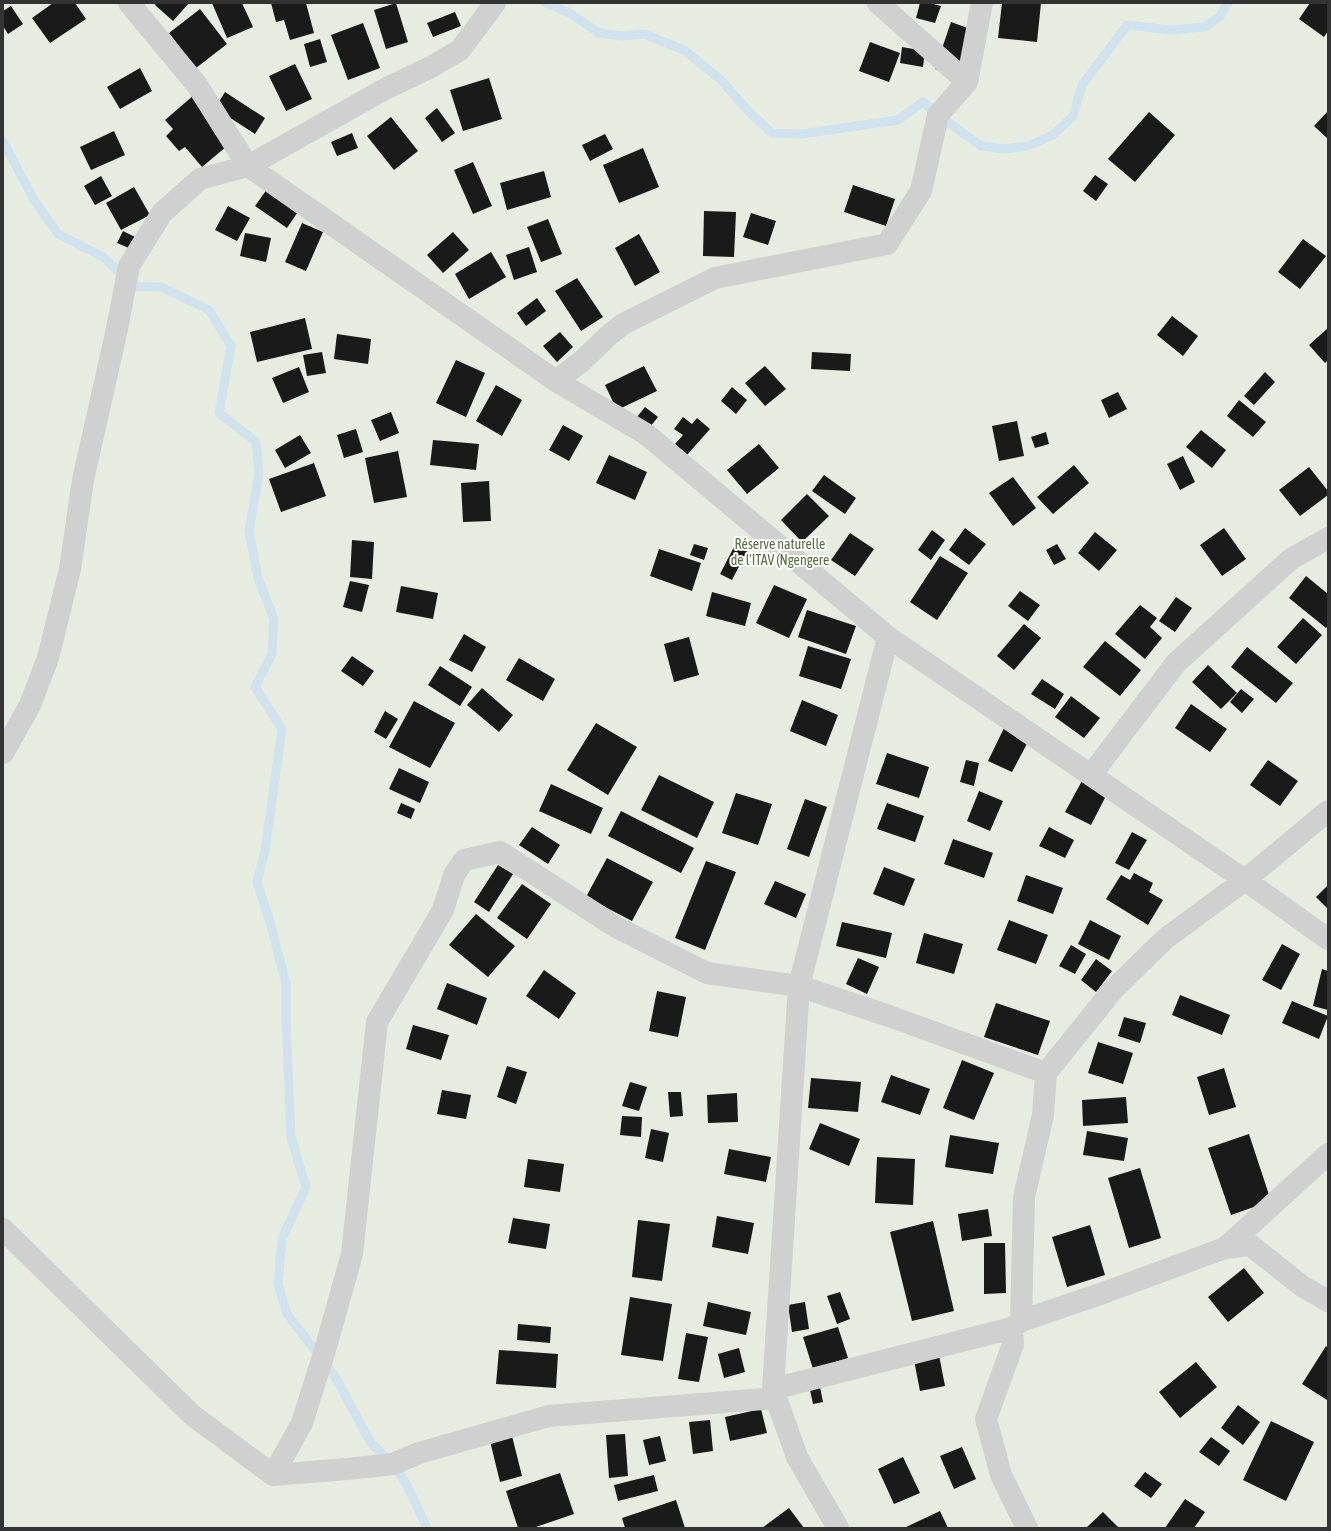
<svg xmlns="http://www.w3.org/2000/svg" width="1331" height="1531" font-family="'Asap Condensed',sans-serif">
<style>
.green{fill:#e6ecdf}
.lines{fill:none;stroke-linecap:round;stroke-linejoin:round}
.stream{stroke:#cfe2ee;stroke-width:9}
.building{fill:#1a1a1a}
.minor{stroke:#d0d0d0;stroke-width:22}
.labels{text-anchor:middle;stroke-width:4;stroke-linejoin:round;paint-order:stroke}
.park-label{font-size:14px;fill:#56703f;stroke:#fff}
</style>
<rect width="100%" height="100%" fill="#fff"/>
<path class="green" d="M3 3H1328V1528H3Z"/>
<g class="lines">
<path class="stream" d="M546 3 568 12 599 33 621 36 644 34 684 50 720 79 749 112 772 133 802 134 898 120 923 102 938 115 981 146 1004 149 1028 146 1053 135 1073 116 1082 85 1127 25 1172 30 1205 27 1220 16 1228 3
M3 141 34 200 58 234 103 257 124 277 125 286 161 287 209 310 231 346 219 413 256 442 259 473 249 531 258 578 274 619 272 654 255 687 282 729 265 851 257 882 271 925 286 984V1018L291 1137 306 1187 282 1239 278 1284 287 1314 334 1375 371 1443 393 1464 407 1485 427 1528"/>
</g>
<path class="building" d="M53 3H75L86 19 50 43 32 18Z
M156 3H189L173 21 155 5Z
M212 3H242L253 27 227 38Z
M271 3H306L314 33 290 40 284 20 276 22Z
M396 3 408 42 386 49 374 10Z
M920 3H930L941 6 935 23 916 18Z
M1002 3H1041L1037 42 998 38Z
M1310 3H1328V31L1324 37 1299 19Z
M11 6 23 24 8 34 3 26V11Z
M200 9 227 44 196 68 169 33Z
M455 12 461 26 433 37 427 23Z
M951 22 973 30 958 77 935 69Z
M363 23 380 68 348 80 331 35Z
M320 39 327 62 310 67 304 44Z
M870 42 900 53 889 82 859 71Z
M902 47 925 51 923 67 900 63Z
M295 64 312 99 286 111 269 76Z
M140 68 152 91 120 109 107 87Z
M489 78 502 119 463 131 450 90Z
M225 92 265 118 255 134 215 108Z
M194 95 233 141 202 167 185 147 179 151 166 136 173 129 165 120Z
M437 108 455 133 442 142 425 118Z
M1328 111V139L1314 126Z
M1149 112 1175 135 1135 182 1108 159Z
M391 117 418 151 394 170 367 136Z
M114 131 125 155 91 170 80 147Z
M352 133 358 148 337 156 331 142Z
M605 134 613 149 590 161 582 145Z
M643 148 659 187 619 203 603 165Z
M473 162 492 206 473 214 454 170Z
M544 171 551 197 507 210 500 183Z
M1095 175 1108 184 1096 201 1083 191Z
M101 176 112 196 95 205 84 186Z
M275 178 306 200 287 228 255 206Z
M853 185 895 199 886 226 844 212Z
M134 187 150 215 121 230 106 203Z
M228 206 250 218 237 241 215 230Z
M704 211 736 212 734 257 703 256Z
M751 213 776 221 768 245 743 237Z
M548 219 562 254 541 262 527 227Z
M302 223 323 232 306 271 285 262Z
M123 231 137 238 131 249 117 243Z
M453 232 469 250 443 273 427 255Z
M245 233 271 238 266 262 240 256Z
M639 234 660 272 635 286 615 248Z
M1303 239 1326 256 1300 289 1278 272Z
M529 247 537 272 514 280 506 255Z
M491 252 506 277 469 299 455 274Z
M577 278 603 317 581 331 555 291Z
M537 298 546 311 526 326 517 313Z
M1172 316 1198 336 1183 356 1157 335Z
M305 318 312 349 257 362 250 332Z
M1328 328V360L1325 363 1309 345Z
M560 332 573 347 557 362 543 346Z
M337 334 371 339 368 364 334 359Z
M322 352 326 373 307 376 303 355Z
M812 352 851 354 850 371 811 369Z
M456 360 485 373 466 417 436 403Z
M644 366 657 391 617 410 605 385Z
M765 366 786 389 765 406 745 383Z
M299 367 309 392 283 403 272 378Z
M1265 372 1275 382 1254 405 1244 396Z
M496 385 522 400 502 436 476 421Z
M732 387 747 400 736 414 721 401Z
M1118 392 1127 409 1109 418 1101 400Z
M1239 400 1266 422 1253 437 1227 416Z
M645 407 658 417 650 427 637 417Z
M391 412 399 433 380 441 371 420Z
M683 417 692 424 697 418 710 429 687 455 675 444 683 435 674 429Z
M1017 421 1024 456 999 461 992 426Z
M563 425 583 436 569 461 549 450Z
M356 429 363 452 344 458 337 435Z
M1201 430 1226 450 1212 468 1186 447Z
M1046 432 1049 444 1035 448 1031 437Z
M300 435 311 453 285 468 275 450Z
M433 440 479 444 476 470 430 465Z
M759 444 779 468 747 494 727 470Z
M398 451 407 497 374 503 365 458Z
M609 455 647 472 635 500 596 483Z
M1183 456 1195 482 1180 490 1167 464Z
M314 463 326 496 281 512 269 479Z
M1074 465 1089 483 1053 514 1037 497Z
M1309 467 1328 491V495L1300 516 1279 490Z
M824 475 856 498 845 514 812 491Z
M1013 477 1036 508 1013 526 989 493Z
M489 481 491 521 463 522 461 483Z
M807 494 829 516 802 542 781 520Z
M965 528 986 544 969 565 949 550Z
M1224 528 1246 559 1222 576 1200 545Z
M932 530 945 540 931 560 918 550Z
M1095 532 1117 550 1099 571 1078 553Z
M850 533 874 549 855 576 831 560Z
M352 540 374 542 372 579 350 577Z
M694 544 708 548 704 560 690 555Z
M1057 544 1066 559 1054 565 1046 550Z
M735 545 747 551 732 580 720 574Z
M659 549 701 563 692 591 650 576Z
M940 556 968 573 937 620 910 602Z
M1306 576 1328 594V626L1326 628 1289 598Z
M350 581 369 585 362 612 343 607Z
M774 585 807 599 789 638 756 623Z
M401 586 438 593 433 619 396 612Z
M1020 591 1040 605 1028 621 1008 606Z
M712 592 751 603 745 626 706 616Z
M1176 597 1192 608 1175 632 1159 621Z
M1140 605 1157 618 1150 627 1162 638 1145 659 1115 634Z
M807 610 856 626 846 654 798 637Z
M1303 618 1322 635 1296 664 1277 647Z
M1024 624 1041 638 1014 670 997 656Z
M464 634 486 647 472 672 449 660Z
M689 637 699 675 674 682 664 644Z
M1105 641 1141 670 1120 696 1083 667Z
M808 646 851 659 841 689 799 676Z
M1247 647 1293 683 1276 703 1231 667Z
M352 656 374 671 363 686 341 671Z
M519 658 555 679 543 701 506 680Z
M1208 665 1237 693 1221 709 1192 682Z
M440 666 472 687 460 706 428 685Z
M1042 679 1064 694 1055 709 1031 694Z
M482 688 513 715 499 732 467 705Z
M1241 689 1254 699 1242 713 1230 702Z
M1071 696 1100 718 1084 738 1055 717Z
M802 700 838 715 826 746 790 731Z
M414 701 455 723 430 768 389 747Z
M1191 704 1227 729 1210 752 1175 728Z
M385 711 398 719 386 739 374 732Z
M596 723 637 747 608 795 567 770Z
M1005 726 1030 738 1012 772 988 761Z
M887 753 929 767 919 798 876 784Z
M966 760 979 763 974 786 960 782Z
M1268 760 1298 781 1280 806 1250 785Z
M399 768 429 782 420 803 389 789Z
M659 775 714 802 697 838 641 810Z
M1083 779 1108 792 1091 825 1065 812Z
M551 784 603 808 591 834 539 811Z
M979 791 1003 801 990 831 967 821Z
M736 793 772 804 758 845 722 833Z
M805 799 827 807 809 857 787 849Z
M401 803 415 809 411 819 397 813Z
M887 803 924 816 915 842 877 829Z
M621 811 694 848 681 873 608 836Z
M532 827 560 845 548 864 519 845Z
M1049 827 1074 840 1065 858 1039 846Z
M1132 832 1147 840 1129 870 1115 863Z
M953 839 993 853 984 878 944 864Z
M607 858 653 882 632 921 586 897Z
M706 861 736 872 705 950 675 938Z
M498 865 513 874 489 912 474 902Z
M884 867 915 879 904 906 873 894Z
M1134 873 1153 883 1149 892 1163 900 1148 925 1106 899 1121 875 1130 880Z
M1026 875 1063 888 1053 914 1017 901Z
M775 881 806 894 796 918 764 904Z
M522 884 551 904 527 939 497 918Z
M1328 885V909L1316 897Z
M476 914 515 946 488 977 449 945Z
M1009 920 1048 935 1036 964 997 950Z
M1090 920 1121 936 1109 960 1078 944Z
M842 922 892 933 886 958 836 946Z
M924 933 963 944 954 974 916 963Z
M1282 944 1300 954 1281 990 1262 980Z
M1071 945 1086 954 1075 974 1059 966Z
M858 958 879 967 867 994 846 984Z
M1096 959 1112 971 1096 992 1081 980Z
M1322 969 1328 971V1010L1313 1006Z
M544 970 576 993 559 1019 526 996Z
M447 983 487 998 477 1025 437 1009Z
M657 991 686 997 678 1037 649 1031Z
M1180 995 1230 1015 1222 1035 1172 1015Z
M1292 1001 1328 1016 1319 1039 1282 1023Z
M996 1003 1050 1021 1038 1055 984 1037Z
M1124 1017 1146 1023 1140 1043 1118 1036Z
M413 1025 449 1035 441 1060 406 1049Z
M1098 1042 1133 1053 1123 1084 1088 1073Z
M962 1060 994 1073 974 1120 943 1108Z
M507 1066 527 1072 516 1104 497 1097Z
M1224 1068 1236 1107 1209 1115 1197 1077Z
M891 1075 930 1089 920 1115 881 1102Z
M811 1078 861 1082 858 1112 808 1108Z
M630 1082 647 1087 639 1111 622 1106Z
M442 1090 471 1095 466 1119 437 1114Z
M668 1092H681L683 1116 670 1117Z
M737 1093 738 1122 708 1123 707 1095Z
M1126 1097 1128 1123 1083 1126 1082 1100Z
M622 1116 642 1117 641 1137 620 1135Z
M820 1123 860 1139 849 1166 809 1149Z
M651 1129 669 1133 663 1162 645 1158Z
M1087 1131 1128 1138 1124 1161 1083 1155Z
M1249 1134 1271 1201 1231 1215 1208 1148Z
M950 1135 999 1143 993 1174 945 1167Z
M729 1149 771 1157 766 1182 724 1174Z
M877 1157 915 1159 913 1205 875 1203Z
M528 1159 564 1164 560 1192 524 1187Z
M1140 1168 1161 1238 1129 1248 1108 1178Z
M988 1209 992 1236 962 1241 958 1214Z
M717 1216 754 1223 748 1254 712 1247Z
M513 1218 550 1224 546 1249 508 1243Z
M638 1220 670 1224 662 1281 632 1277Z
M933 1221 954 1311 912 1321 890 1232Z
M1090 1225 1105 1275 1067 1287 1052 1237Z
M984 1243H1005L1006 1293 984 1294Z
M1244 1268 1264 1293 1228 1322 1208 1297Z
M840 1292 850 1319 837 1324 827 1296Z
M630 1297 672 1304 663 1361 621 1355Z
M708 1302 751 1312 746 1335 703 1326Z
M805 1302 809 1329 792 1332 788 1305Z
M518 1324 551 1327 550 1343 517 1340Z
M838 1327 848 1358 813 1369 803 1337Z
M686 1333 708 1337 699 1382 678 1379Z
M1326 1346 1328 1348 1327 1400 1302 1384Z
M739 1348 745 1372 724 1378 718 1354Z
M499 1350 558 1354 556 1388 496 1384Z
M938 1350 945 1386 920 1391 913 1355Z
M1196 1362 1217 1387 1180 1418 1159 1392Z
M819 1382 823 1402 813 1404 809 1385Z
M1238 1405 1260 1422 1243 1445 1221 1428Z
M761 1409 767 1433 730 1441 725 1417Z
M710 1420 713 1451 693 1454 689 1422Z
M1271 1421 1314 1442 1286 1501 1243 1480Z
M625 1434 628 1476 609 1478 606 1435Z
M512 1436 522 1476 500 1482 490 1441Z
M660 1436 666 1461 649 1465 643 1440Z
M1211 1437 1230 1451 1219 1466 1199 1452Z
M962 1447 976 1479 954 1489 940 1456Z
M903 1457 920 1493 894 1504 878 1469Z
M1145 1472 1162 1484 1151 1498 1134 1486Z
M560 1473 574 1514 533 1528H518L506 1491Z
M654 1475 658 1491 618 1501 614 1485Z
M1185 1499 1205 1512 1194 1528H1165Z
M676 1500 685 1528H625L622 1518Z
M789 1508 804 1528H762Z
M940 1511 948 1528H904Z
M1103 1512 1119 1528 1087 1527Z"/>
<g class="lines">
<path class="minor" d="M129 3 197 85 248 166 556 381 646 434 888 637 1245 880 1328 939
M878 3 967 82
M556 381 582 361 608 336 623 324 715 278 887 244 921 191 938 115 967 82 982 3
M3 753 30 705 48 658 70 569 83 480 117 329 129 266 162 213 200 179 248 166 385 89 431 67 460 50 495 3
M1091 775 1176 663 1291 559 1328 538
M3 1229 192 1415 273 1475 347 1469 393 1464 419 1453 549 1416 776 1398 773 1389 1012 1328 1021 1321 1103 1293 1225 1248 1328 1154
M1225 1248 1250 1245 1302 1286 1328 1301
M1021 1321 1024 1197 1043 1115 1046 1073 1112 991 1165 939 1245 880 1328 811
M1012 1328 1013 1344 986 1419 1001 1475 1027 1528
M773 1389 799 986 888 637
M776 1398 797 1457 838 1528
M273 1475 302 1423 325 1350 352 1254 377 1022 443 910 454 875 464 860 500 852 616 927 707 973 799 986 889 1016 1046 1073"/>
</g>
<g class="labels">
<g class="park-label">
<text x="780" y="549">Réserve naturelle<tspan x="780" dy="16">de l'ITAV (Ngengere</tspan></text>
</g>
</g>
<rect width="1331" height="1531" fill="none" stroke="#333333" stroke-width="8"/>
</svg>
